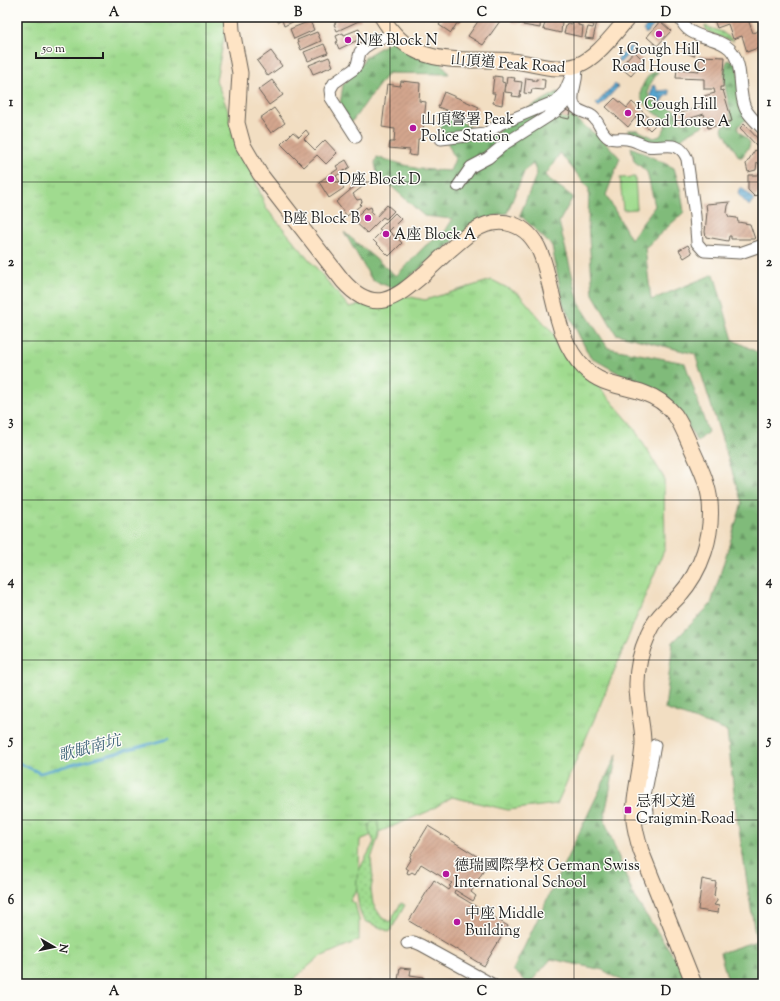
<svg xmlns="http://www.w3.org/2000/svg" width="780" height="1001" font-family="'Sorts Mill Goudy','Noto Serif TC',serif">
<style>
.grass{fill:url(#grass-tufts);stroke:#5e7c56}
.forest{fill:url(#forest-firs);stroke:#4e6c4b}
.garden{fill:url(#garden-dots);stroke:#5e7c56}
.pitch{fill:#a0db8f;stroke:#5e7c56}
.water{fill:url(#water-rules);stroke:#3a6076}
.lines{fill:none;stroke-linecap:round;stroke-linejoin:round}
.stream{stroke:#57a5d0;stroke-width:2.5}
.building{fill:url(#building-hatch)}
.street-casing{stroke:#676056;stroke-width:13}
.secondary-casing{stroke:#676056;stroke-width:17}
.street{stroke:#fff;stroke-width:11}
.secondary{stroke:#fee4c5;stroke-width:15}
.grid{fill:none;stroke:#1c1c1c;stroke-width:1;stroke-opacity:0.55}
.poi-dot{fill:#b5179e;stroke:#fdfcf7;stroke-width:1.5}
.labels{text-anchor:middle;stroke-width:3;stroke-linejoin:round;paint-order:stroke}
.poi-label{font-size:15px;fill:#1c1c1c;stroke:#fdfcf7;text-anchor:start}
.street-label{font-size:15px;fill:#1c1c1c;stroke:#fdfcf7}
.water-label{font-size:16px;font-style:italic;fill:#3a6076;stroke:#fdfcf7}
.neatline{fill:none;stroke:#1c1c1c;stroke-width:1.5}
.grid-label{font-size:13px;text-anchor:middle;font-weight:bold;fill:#1c1c1c}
</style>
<defs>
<pattern id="grass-tufts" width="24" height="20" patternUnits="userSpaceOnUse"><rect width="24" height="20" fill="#a0db8f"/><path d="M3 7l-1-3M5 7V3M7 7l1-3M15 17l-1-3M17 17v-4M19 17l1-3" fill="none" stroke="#89bb7b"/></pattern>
<pattern id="forest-firs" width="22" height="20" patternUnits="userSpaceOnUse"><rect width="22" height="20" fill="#80bb7a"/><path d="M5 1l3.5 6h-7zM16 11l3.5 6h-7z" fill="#689763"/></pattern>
<pattern id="garden-dots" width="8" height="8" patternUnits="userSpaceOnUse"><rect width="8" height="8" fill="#a0db8f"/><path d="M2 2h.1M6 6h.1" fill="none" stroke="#89bb7b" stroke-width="1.8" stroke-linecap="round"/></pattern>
<pattern id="water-rules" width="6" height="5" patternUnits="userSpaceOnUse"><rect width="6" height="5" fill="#57a5d0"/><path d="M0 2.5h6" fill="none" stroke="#4786a8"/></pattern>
<pattern id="building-hatch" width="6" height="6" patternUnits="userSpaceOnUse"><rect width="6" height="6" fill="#d3a68e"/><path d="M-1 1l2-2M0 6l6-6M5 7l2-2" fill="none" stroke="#b58e7a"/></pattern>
</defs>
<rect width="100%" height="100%" fill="#fdfcf7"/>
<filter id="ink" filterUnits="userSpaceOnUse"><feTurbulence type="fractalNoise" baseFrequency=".025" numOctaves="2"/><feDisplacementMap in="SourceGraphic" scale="8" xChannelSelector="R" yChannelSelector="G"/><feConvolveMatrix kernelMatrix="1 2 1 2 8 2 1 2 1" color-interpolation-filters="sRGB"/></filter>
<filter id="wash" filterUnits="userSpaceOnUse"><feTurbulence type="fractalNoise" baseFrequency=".012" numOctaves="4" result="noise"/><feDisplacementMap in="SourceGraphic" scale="16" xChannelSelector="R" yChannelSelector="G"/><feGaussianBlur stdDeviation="0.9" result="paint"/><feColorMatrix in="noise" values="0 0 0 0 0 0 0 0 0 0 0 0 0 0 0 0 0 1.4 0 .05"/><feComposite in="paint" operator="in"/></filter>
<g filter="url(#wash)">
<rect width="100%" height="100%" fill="#f2dec2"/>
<path class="grass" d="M17 17H228L216 80 266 208 349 307 406 296 425 300 492 280 519 294 632 425 664 478 665 548 596 715 557 804 508 810 452 797 429 811 360 840 358 888 350 901 355 903 359 920V940L318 958 288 984H17Z"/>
<path class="forest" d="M395 39 441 62 449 74 388 73 350 124 340 105 343 85 362 63 365 57Z
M728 60 736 63 748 118 738 126V130L750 142 749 147 742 157H739L722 129 723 126 732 123C731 106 718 75 728 60Z
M655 71 658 72C655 77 648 86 648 92 647 103 666 106 675 110L678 119 683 123 695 120H703L704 125 686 135 676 143 650 144 628 134V130H637L654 138 660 136 665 128V120C652 110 633 101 644 83 647 77 650 74 655 71Z
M558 92 567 113 603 140 620 158 606 195 631 239 655 206 647 172 634 161 631 147 674 168 681 192 684 212 645 248 651 300 714 274 733 340 763 355V984H729L720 953 756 941 736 810 727 731 665 709 673 642 711 604 742 503 695 354 616 334 593 294 588 224 589 189 560 153 545 176 573 197 559 222 579 303 608 348 685 363 708 432 697 442 681 412 660 391 629 379 590 357 563 304 552 246 520 215 537 173 533 164 525 170 507 213 479 220 395 289 372 280 344 232 396 276 425 246 445 231 453 219 424 216 377 173 375 163 377 157 419 169 450 171 455 159 438 121 446 113 458 119 484 138 496 134 507 120Z
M617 754 604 819 634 897 681 967 688 984H627L603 970 551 959 529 984 513 970Z"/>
<path class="garden" d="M705 26 722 32 734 41 728 40 707 31Z
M374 820 378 822 379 835 371 859 373 878 371 889 373 904 382 918 390 922 401 903 405 905 390 932 365 921C360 916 359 908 358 901 353 869 362 868 374 842L369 831V825Z"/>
<path class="pitch" d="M635 177 637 209 623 210 620 178Z"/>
<path class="water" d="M655 17 660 19 646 34 643 30Z
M630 46 633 49 620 63 617 60Z
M615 84 618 87 599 107 596 104Z
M655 85 658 91 669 90 670 94 665 97 662 102 658 103 650 95 652 91V86Z
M741 187 754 199 749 206 738 194 739 189Z"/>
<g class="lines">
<path class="stream" d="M17 762 40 773 168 739"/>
</g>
<g id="blocks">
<path class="building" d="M276 17H303L284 26 282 20 278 22Z
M336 17H360L361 20 337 31 334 24 336 23 334 18Z
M444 17H464L459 24 457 23 451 33 439 25Z
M481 17H494L500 21 483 45 468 36Z
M512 17H520V24L511 22Z
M526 17H541L540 28 523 25Z
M552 17H558L557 20 562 22 561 33 543 29 547 18 552 19Z
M561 17H598L593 39 585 38 588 27 593 28 594 25 578 21V25L583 26 582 37 564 33 567 23 572 24 573 20Z
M713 17H736L738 21 747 17 753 33 762 29 763 46 747 52 742 36 733 39 728 24 717 28Z
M310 21 314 30 294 39 290 29Z
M660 21 671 31 657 46 647 37Z
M359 29 362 38 339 49 336 42 338 41 336 36 343 33 344 35Z
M317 32 321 41 301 50 297 40Z
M324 44 328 53 308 61 304 52Z
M686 44 697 49 694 56 683 51Z
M271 51 282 66 268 76 257 61Z
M634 51 644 61 631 76 620 67Z
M699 56 725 57 723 87H720V91L723 90 732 121 708 128 704 114 682 121 680 113 707 105 704 96 715 93 714 89H704V79L676 78 677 69 699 71Z
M329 57 333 66 313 74 309 65Z
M494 76 502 77V82L505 83 502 105 493 103 495 93H492Z
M507 77 515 78 514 81 522 82 520 97 512 96 513 93 505 92Z
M526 78 533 79V81H536V79L545 80 544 90 532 89 531 94 524 93Z
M272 80 283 95 269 105 258 90Z
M401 81 420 83 419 101 426 102 422 139H418L417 156 409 155 410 150 389 148 390 142H394L395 129 382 127 387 84 400 86Z
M444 92 479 107 473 121 438 107Z
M615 98 627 108 632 102 656 124 650 130 636 117 628 127 606 107Z
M274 108 285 123 271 133 260 118Z
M562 109 571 112 569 119 560 117Z
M744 124 761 142 757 146 740 128Z
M306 130 309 134 304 139 315 150 325 140 337 153 326 164 317 155 304 167 281 144 293 132 299 137Z
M755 150 762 155 763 170 761 165 757 162 756 170 748 172 746 164Z
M346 160 350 167 336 176 340 182 342 181 345 183 343 186 344 188 329 198 319 182 338 169 336 166Z
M763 171V189L755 197 748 190V175H757Z
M361 177 366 184 353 194 357 200 361 199 362 202 360 204 361 205 347 216 336 202 354 187 352 184Z
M730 202 728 206 727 213 729 217 737 218 738 222 750 224 755 239H731V236H729L728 241 706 237 705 232 707 212 706 204Z
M387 205 394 211 386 219 383 217 367 233 353 220 366 207 367 209 371 207 372 210 371 212 376 217Z
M395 213 401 219 389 231 394 236 398 235 399 237 398 239 402 243 389 256 373 240 382 231 379 229Z
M688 245 692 253 684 258 679 250Z
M428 826 488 863 471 892 476 896 473 901 455 890 454 893 508 926 484 966 409 921 434 880 449 890 451 887 449 886 452 883 421 864 415 874 412 872 409 874 407 873 408 870 405 868 411 858 410 857V856Z
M702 879 716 882 714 896 717 899V901L714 905 719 906 718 913 698 910Z
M400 968 411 969 410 975 424 977 423 984 414 983V984H404L405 981 398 980Z
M450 979 459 984H437V982Z
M371 980 372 984H359Z"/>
</g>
</g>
<g filter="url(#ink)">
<use href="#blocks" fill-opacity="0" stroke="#676056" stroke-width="1"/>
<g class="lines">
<g class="street-casing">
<path id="street" d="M680 17C687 41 715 34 730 49 745 66 737 89 745 108 749 116 757 123 763 129
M576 66C580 79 569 93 574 105 577 112 587 112 592 116 600 122 600 133 609 138 614 140 621 138 627 139 634 140 640 144 647 146 663 149 679 138 687 159L695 216 697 243 704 251 740 253 763 245
M356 137 331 98 330 90 334 83 354 69 357 65 360 52 365 47 373 42 394 34
M441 139 485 134 500 124 556 101 565 91 573 72
M458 186 471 167 488 158 506 143 555 112 562 106 572 95
M634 819 643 817 648 812 645 796 655 745
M407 943 414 942 421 945 492 984"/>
</g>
<g class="secondary-casing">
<path id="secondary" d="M231 17 232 30 240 73 237 123 243 145 260 174 343 281C374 316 395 299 424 274 440 259 456 243 473 231 500 214 528 223 540 252 545 263 547 275 550 286 557 315 562 346 584 368 602 386 621 385 644 393 656 397 667 405 675 415 682 425 686 436 691 447 699 465 708 482 710 502 713 536 702 570 679 596 666 610 656 616 648 635 639 655 635 678 638 700 639 714 643 728 643 743 642 769 633 794 634 820 635 831 638 841 641 851L694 984
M382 17C391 32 403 45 419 52 447 64 483 58 512 61 528 62 542 68 557 68 564 68 572 67 578 65 597 58 615 32 629 17"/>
</g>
<use href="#street" class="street"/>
<use href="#secondary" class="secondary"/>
</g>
</g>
<path class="grid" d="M206 17V984M390 17V984M574 17V984M17 182H763M17 341H763M17 500H763M17 660H763M17 820H763"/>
<g class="poi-dot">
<circle cx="659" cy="34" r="4"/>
<circle cx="348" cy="40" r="4"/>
<circle cx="628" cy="113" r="4"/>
<circle cx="413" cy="128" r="4"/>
<circle cx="331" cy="179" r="4"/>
<circle cx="368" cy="218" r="4"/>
<circle cx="386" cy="234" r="4"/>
<rect x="624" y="806" width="8" height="8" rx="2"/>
<circle cx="446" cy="874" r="4"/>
<circle cx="457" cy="922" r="4"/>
</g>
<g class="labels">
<g class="poi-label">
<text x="356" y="45">N座 Block N</text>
<text x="659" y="54" text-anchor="middle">1 Gough Hill<tspan x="659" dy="17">Road House C</tspan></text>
<text x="636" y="109">1 Gough Hill<tspan x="636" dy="17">Road House A</tspan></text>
<text x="421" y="124">山頂警署 Peak<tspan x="421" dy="17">Police Station</tspan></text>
<text x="339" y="184">D座 Block D</text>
<text x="360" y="223" text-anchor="end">B座 Block B</text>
<text x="394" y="239">A座 Block A</text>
<text x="636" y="806">忌利文道<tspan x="636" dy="17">Craigmin Road</tspan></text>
<text x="454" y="870">德瑞國際學校 German Swiss<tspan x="454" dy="17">International School</tspan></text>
<text x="465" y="918">中座 Middle<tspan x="465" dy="17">Building</tspan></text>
</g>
<g class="street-label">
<text transform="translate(508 63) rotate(4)" y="5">山頂道 Peak Road</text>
</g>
<g class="water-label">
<text transform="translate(89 747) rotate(-15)" y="6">歌賦南坑</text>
</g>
</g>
<rect width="780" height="1001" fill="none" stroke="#fdfcf7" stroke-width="44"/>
<g transform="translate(54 947) rotate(99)" stroke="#fdfcf7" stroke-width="3" paint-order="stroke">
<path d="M0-3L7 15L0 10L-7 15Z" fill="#1c1c1c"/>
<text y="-6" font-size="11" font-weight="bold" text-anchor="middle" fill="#1c1c1c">N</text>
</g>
<path d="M36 52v6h67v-6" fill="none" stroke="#1c1c1c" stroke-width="2"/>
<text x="42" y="52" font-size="12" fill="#1c1c1c" stroke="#fdfcf7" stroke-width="3" paint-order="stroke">50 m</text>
<rect x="22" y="22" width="736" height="957" class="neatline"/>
<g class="grid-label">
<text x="114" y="16">A</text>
<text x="298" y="16">B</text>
<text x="482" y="16">C</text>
<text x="666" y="16">D</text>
<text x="11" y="106">1</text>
<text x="769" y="106">1</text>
<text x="11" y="266">2</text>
<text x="769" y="266">2</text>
<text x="11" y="425">3</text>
<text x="769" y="425">3</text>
<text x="11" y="585">4</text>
<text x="769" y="585">4</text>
<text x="11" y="744">5</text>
<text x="769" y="744">5</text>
<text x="11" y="904">6</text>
<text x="769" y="904">6</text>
<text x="114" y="995">A</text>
<text x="298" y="995">B</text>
<text x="482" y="995">C</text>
<text x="666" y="995">D</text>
</g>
</svg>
